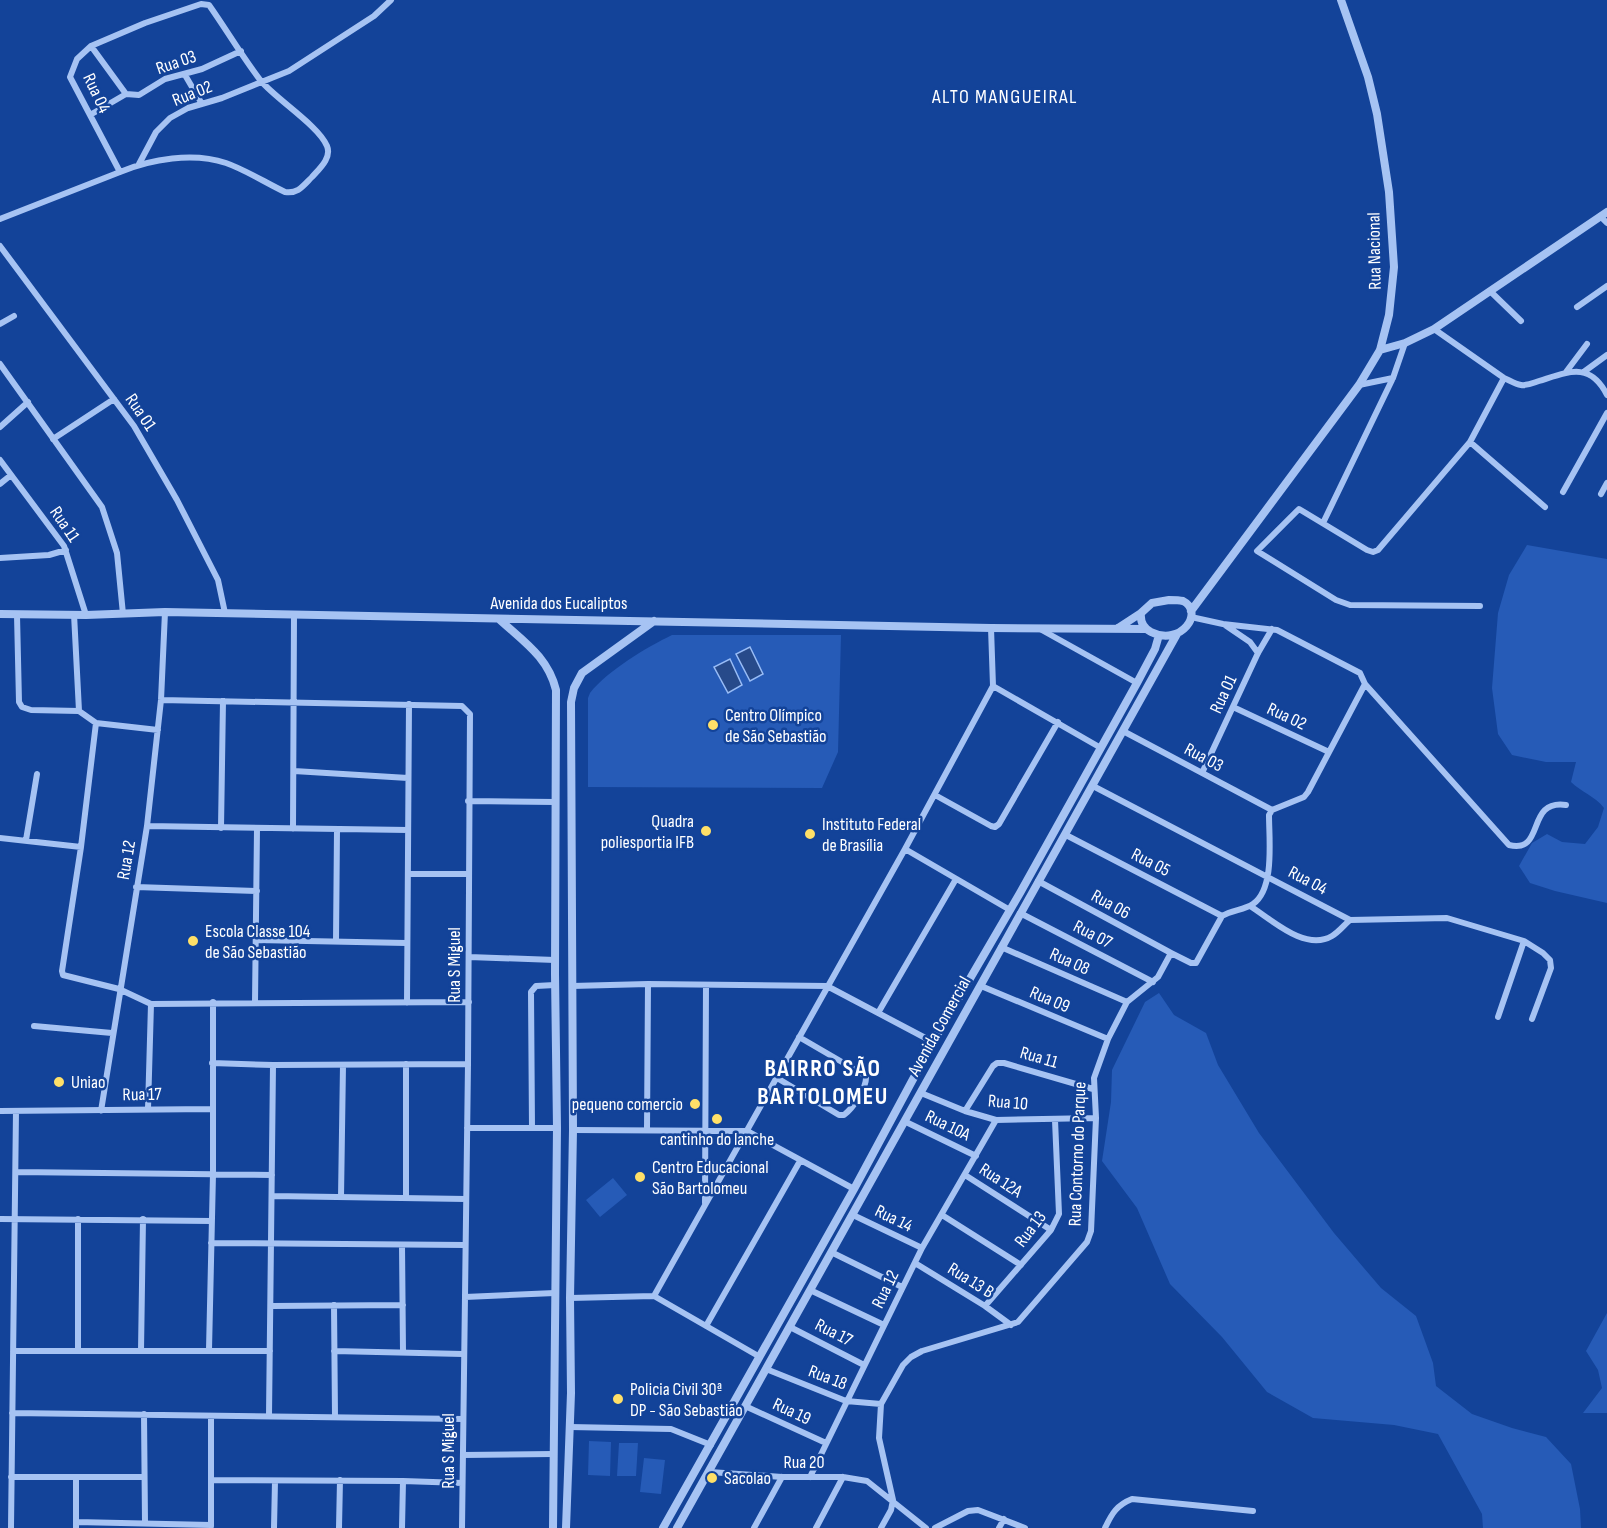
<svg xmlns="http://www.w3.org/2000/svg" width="1607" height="1528" font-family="'Sofia Sans Condensed',sans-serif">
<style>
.green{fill:#265bb7}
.water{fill:#274a8a;stroke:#98bcf6;stroke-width:1.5}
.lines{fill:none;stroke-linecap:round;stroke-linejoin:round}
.minor{stroke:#a6c3f3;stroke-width:6}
.tertiary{stroke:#a6c3f3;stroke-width:8}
.poi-dot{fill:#ffe068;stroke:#134399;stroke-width:2}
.labels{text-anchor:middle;stroke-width:5;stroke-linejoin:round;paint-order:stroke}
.street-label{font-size:18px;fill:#fff;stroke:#134399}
.poi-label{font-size:18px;fill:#fff;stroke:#134399;text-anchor:start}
.neighbourhood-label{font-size:20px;letter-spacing:1.5px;fill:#fff;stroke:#134399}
.district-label{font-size:24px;font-weight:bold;letter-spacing:1.5px;fill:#fff;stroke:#134399}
</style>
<rect width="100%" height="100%" fill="#134399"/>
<path class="green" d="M1527 545 1607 559V903L1555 891 1530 883 1519 866 1532 843 1547 834 1562 842 1585 844 1598 827 1604 808C1595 796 1581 792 1571 782L1576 762H1546L1512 755 1498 734 1492 688 1498 613 1509 575Z
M672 635H841L838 752 822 788 588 787V698L590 693C607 671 647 647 672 635Z
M1159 993 1174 1015 1206 1033 1218 1065 1259 1133 1334 1233 1381 1288 1416 1316 1433 1363 1436 1386 1472 1414 1512 1428 1546 1437 1571 1464 1580 1509 1581 1528H1483L1482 1514 1438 1434 1394 1425 1313 1418 1267 1392 1222 1337 1170 1284 1137 1208 1102 1161 1111 1102 1112 1070 1145 1002Z
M613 1178 627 1195 600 1217 586 1200Z
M1607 1313V1413H1583L1602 1388 1598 1370 1586 1351Z
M589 1441 611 1442 610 1476 588 1475Z
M619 1443H638L636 1476H617Z
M644 1458 665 1460 661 1494 640 1492Z"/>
<path class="water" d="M750 647 763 674 750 681 736 654Z
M730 659 742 685 728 693 714 667Z"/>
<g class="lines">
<path class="minor" d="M91 46 126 94
M185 75 202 104
M90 115 126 94 139 95 165 79 202 69 241 51
M139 164 156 132 170 118 188 108 222 98 289 71 374 16 391 0
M1600 216 1607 223
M0 219 5 217 120 172C151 159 193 152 226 163 246 170 266 183 285 192 298 194 303 186 312 177 319 169 332 158 327 146 319 126 276 99 261 81 243 58 226 29 209 5L201 4 145 23 91 46 77 59 70 77 120 172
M0 246 134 426 177 500 218 580 225 613
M1490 291 1521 321
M1577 307 1607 286
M0 324 14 316
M1434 329 1504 378 1470 442 1378 550 1373 552 1367 550 1299 509 1257 551 1336 600 1350 605 1480 606
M0 364 102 507 117 553 123 614
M1585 371 1607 355
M1566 372 1587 344
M1504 378C1509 380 1515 384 1521 385 1527 386 1533 383 1539 381 1568 372 1590 361 1607 395
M1359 385 1393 378
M0 427 28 402
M53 439 114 399
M1470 442 1545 507
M0 460 64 546 86 615
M0 484 11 475
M1563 492 1607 413
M1601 494 1607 483
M1323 523 1393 378 1405 343
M0 558 49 555 66 550
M74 614 79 711
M17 615 19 702 22 707 31 710 79 711 96 723 158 730
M1191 617 1223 624 1277 630 1360 673 1365 684 1509 845C1546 854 1525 799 1566 805
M1225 625 1250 642 1258 653
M1040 629 1137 683
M993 686 1101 748
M161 700 462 706 470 714 468 1064 462 1528
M1233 707 1329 752
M96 723 81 847 62 971 63 975 119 989 151 1004 469 1002
M1123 731 1272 810
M294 771 408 778
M1202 773 1258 653 1272 629
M1093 786 1350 920 1447 918 1524 941 1543 953 1550 960 1551 968 1532 1019
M935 795 991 826 995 827 999 824 1058 722
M468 801 555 802
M147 826 408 830
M221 828 223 701
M293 829 294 615
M1066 835 1222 916
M0 838 81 847
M26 840 37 774
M905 849 1010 910
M408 874H469
M1038 881 1171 953
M136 887 257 891
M1250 906C1271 919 1305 952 1332 936 1339 932 1344 925 1350 920
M1020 913 1153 982
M257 940 406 943
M336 941 337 830
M1001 947 1127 1002
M469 957 555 960
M572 986 648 984 827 986 933 1042
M981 986 1108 1039
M255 1002 257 829
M407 1003 409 704
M878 1013 956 879
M1498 1017 1524 941
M34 1026 112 1033
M212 1063 273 1065 468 1064
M777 1078 839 1115H844C853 1108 867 1088 866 1076L799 1037
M921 1093 965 1111 996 1120 1096 1118
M148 1109 151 1004
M0 1111 212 1109
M101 1111 147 826 161 700 165 612
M965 1111 993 1066 997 1063H1004L1093 1089
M906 1122 976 1156
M532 1127 531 992 536 986 555 985
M467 1128H557
M573 1130 747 1131 854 1189
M647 1130 648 984
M16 1172 272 1175
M965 1175 1051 1230
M272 1196 466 1199
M341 1197 343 1065
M406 1198V1064
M705 1203 706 985
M853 1215 922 1248
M942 1215 1021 1265
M0 1219 212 1221
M211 1243 465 1245
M402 1245 403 1351
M831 1252 902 1287
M915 1263 985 1306 1011 1325
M810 1290 884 1325
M654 1296 905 849 993 686 991 628
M465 1297 555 1293
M570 1298 654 1296 760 1357
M334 1305 335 1417
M272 1306 403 1305
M985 1306 1051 1230 1059 1214 1055 1120
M706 1326 800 1161
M790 1327 864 1365
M209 1350 213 1174V1002
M13 1351H270
M78 1351V1219
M141 1351 143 1219
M334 1351 463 1354
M766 1369 846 1401 881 1404
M745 1406 826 1443
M12 1413 463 1419
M144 1414 145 1523
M211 1416V1526
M269 1416 273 1065
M570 1427 671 1429 711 1445
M463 1455 553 1454
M710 1472 782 1477H843L867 1481 926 1528
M11 1477H144
M810 1477 922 1248 996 1120
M212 1480 403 1481 462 1483
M76 1522 211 1525
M11 1528 16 1111
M76 1528V1477
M274 1528 275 1481
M339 1528 340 1480
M402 1528 403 1481
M754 1528 782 1477
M816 1528 843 1477
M881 1528 891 1510 893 1500 879 1438 881 1404 903 1365 911 1357 922 1351 1018 1322 1087 1242 1091 1231 1096 1118 1094 1078 1108 1039 1127 1002 1158 977 1171 953 1191 963H1196L1222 916C1232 910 1244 910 1253 904 1275 889 1269 839 1269 815L1272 810 1304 797 1308 792 1365 684
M935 1528 968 1511 978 1510 1025 1528
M999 1528 1004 1519
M1105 1528C1112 1513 1117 1505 1132 1499L1253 1511"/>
<path class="tertiary" d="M1380 350 1405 343 1434 329 1607 212
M1169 600C1173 600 1179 600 1183 601 1205 612 1181 647 1151 632 1143 628 1140 622 1141 613L1152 603Z
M1191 611 1359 385 1380 350 1389 315 1394 267 1389 192 1377 114 1368 77 1341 0
M0 614 86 615 165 612 991 628 1146 629
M499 619C524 642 548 657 556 690L555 974 557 1128 553 1528
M1118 628 1141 613
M566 1528 571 1393 570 1298 573 1130 571 702 574 688 582 673 654 621
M663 1528 854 1189 933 1042 1020 893 1137 683 1155 649 1159 635
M677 1528 1177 634"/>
</g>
<g class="poi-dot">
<circle cx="713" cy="725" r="6"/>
<circle cx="706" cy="831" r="6"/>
<circle cx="810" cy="834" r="6"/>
<circle cx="193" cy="941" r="6"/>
<circle cx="59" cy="1082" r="6"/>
<circle cx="695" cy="1104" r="6"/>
<circle cx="717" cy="1119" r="6"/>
<circle cx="640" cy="1177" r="6"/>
<circle cx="618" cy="1399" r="6"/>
<circle cx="712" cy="1478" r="6"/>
</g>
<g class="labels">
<g class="street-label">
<text transform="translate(176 62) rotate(-19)" y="6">Rua 03</text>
<text transform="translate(97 93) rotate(65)" y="6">Rua 04</text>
<text transform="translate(192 93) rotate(-22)" y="6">Rua 02</text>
<text transform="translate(1374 251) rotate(-91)" y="6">Rua Nacional</text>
<text transform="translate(141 412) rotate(56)" y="6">Rua 01</text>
<text transform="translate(65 524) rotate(56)" y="6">Rua 11</text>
<text x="559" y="609">Avenida dos Eucaliptos</text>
<text transform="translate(1223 694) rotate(-65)" y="6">Rua 01</text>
<text transform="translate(1287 716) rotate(25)" y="6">Rua 02</text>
<text transform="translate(1204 757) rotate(28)" y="6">Rua 03</text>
<text transform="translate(126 860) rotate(-80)" y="6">Rua 12</text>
<text transform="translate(1151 862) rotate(27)" y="6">Rua 05</text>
<text transform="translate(1308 880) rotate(28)" y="6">Rua 04</text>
<text transform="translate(1111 904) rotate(29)" y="6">Rua 06</text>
<text transform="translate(1093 934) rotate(27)" y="6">Rua 07</text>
<text transform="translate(1070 961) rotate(24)" y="6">Rua 08</text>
<text transform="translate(454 965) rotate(-90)" y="6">Rua S Miguel</text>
<text transform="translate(1050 999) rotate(23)" y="6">Rua 09</text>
<text transform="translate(939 1026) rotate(-61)" y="6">Avenida Comercial</text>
<text transform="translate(1039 1057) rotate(16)" y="6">Rua 11</text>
<text transform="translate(142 1094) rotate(-1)" y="6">Rua 17</text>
<text transform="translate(1008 1102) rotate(5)" y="6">Rua 10</text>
<text transform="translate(948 1125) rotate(26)" y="6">Rua 10A</text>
<text transform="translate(1077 1154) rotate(-88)" y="6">Rua Contorno do Parque</text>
<text transform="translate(1001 1180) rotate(33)" y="6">Rua 12A</text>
<text transform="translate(894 1218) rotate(26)" y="6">Rua 14</text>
<text transform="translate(1030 1229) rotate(-53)" y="6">Rua 13</text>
<text transform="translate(971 1280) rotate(32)" y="6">Rua 13 B</text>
<text transform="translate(885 1289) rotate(-64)" y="6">Rua 12</text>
<text transform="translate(834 1332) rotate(27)" y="6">Rua 17</text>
<text transform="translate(828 1377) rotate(21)" y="6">Rua 18</text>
<text transform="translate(792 1411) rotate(25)" y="6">Rua 19</text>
<text transform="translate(448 1451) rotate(-90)" y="6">Rua S Miguel</text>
<text x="804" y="1468">Rua 20</text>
</g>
<g class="poi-label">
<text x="725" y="721">Centro Olímpico<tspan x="725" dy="21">de São Sebastião</tspan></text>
<text x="694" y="827" text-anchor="end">Quadra<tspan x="694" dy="21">poliesportia IFB</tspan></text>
<text x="822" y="830">Instituto Federal<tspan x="822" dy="21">de Brasília</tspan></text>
<text x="205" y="937">Escola Classe 104<tspan x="205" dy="21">de São Sebastião</tspan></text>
<text x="71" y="1088">Uniao</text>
<text x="683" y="1110" text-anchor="end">pequeno comercio</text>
<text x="717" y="1145" text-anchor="middle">cantinho do lanche</text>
<text x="652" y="1173">Centro Educacional<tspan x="652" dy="21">São Bartolomeu</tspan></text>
<text x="630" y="1395">Policia Civil 30ª<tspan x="630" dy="21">DP - São Sebastião</tspan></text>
<text x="724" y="1484">Sacolao</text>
</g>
<g class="neighbourhood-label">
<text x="1005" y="103">ALTO MANGUEIRAL</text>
</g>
<g class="district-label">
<text x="823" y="1076">BAIRRO SÃO<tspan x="823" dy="28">BARTOLOMEU</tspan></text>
</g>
</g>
</svg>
